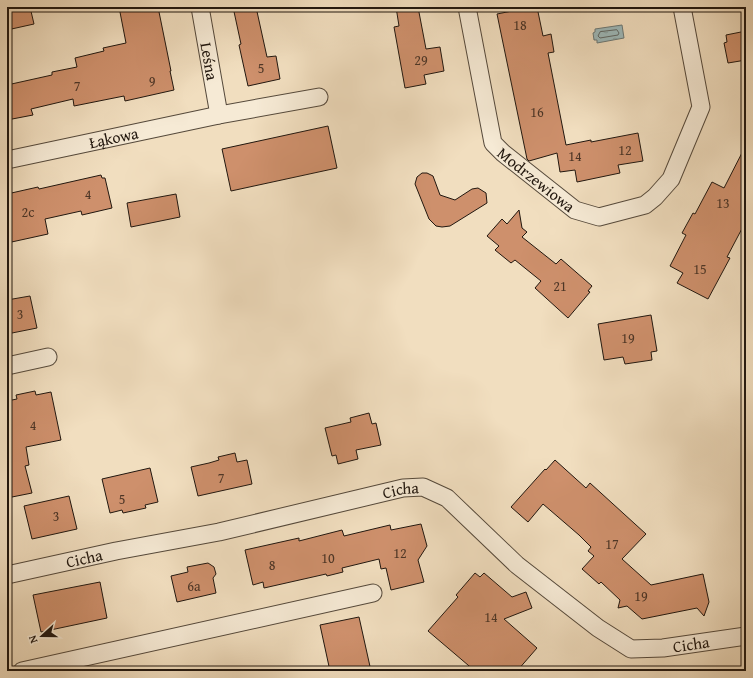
<svg xmlns="http://www.w3.org/2000/svg" width="753" height="678" font-family="'Gentium Book Plus',serif">
<style>
.water{fill:url(#water-ripples);stroke:#6c7976}
.lines{fill:none;stroke-linecap:round;stroke-linejoin:round}
.shore{stroke:#606865;stroke-width:1}
.building{fill:#ce906c;stroke:#21170f}
.minor-casing{stroke:#55493b;stroke-width:19}
.minor{stroke:#f6ead5;stroke-width:17}
.labels{text-anchor:middle;stroke-width:3.5;stroke-linejoin:round;paint-order:stroke}
.number-label{font-size:14px;fill:#4c3526}
.street-label{font-size:16px;fill:#21170f;stroke:#f6ead5}
</style>
<defs>
<pattern id="water-ripples" width="26" height="14" patternUnits="userSpaceOnUse"><rect width="26" height="14" fill="#9ebabb"/><path d="M2 4q2-2 4 0t4 0M15 11q2-2 4 0t4 0" fill="none" stroke="#889fa0"/></pattern>
</defs>
<rect width="100%" height="100%" fill="#f1debf"/>
<filter id="stains"><feTurbulence type="fractalNoise" baseFrequency=".005" numOctaves="4"/><feColorMatrix values="0 0 0 0 .2 0 0 0 0 .09 0 0 0 0 .02 0 0 0 .5 -.17"/></filter>
<radialGradient id="worn" r=".72"><stop offset=".6" stop-color="#630" stop-opacity="0"/><stop offset="1" stop-color="#630" stop-opacity=".3"/></radialGradient>
<path class="water" d="M622 25 624 38 597 43V40H594L593 33 595 32V29Z"/>
<g class="lines">
<path class="shore" d="M617 30 619 33 618 35 600 38 598 36 600 32Z"/>
</g>
<path class="building" d="M7 7H30L34 24 7 30Z
M119 7H158L171 71H170L174 90 125 101 124 96 74 106 73 99 31 109 33 115 7 120V85L52 75V72L77 67 75 58 104 51 103 48 126 43Z
M233 7H256L267 57 276 56 280 79 248 86 239 45 241 44Z
M396 7H418L426 49 440 47 444 71 424 75 426 84 405 88 394 27 399 26Z
M532 7H537L543 36 551 34 554 52 548 53 566 145 591 140V142L638 133 643 161 618 165 620 173 577 182 575 170 560 172 557 153 529 161 527 159 497 14Z
M746 31V60L728 63 724 43 727 42 726 35Z
M328 126 337 168 231 191 222 149Z
M746 145V221L727 257 730 258 708 299 677 283 683 273 670 266 686 235 682 233 693 213 695 214 712 182 724 188Z
M422 173H427L433 176 440 195 455 200 472 189 478 188 486 193 487 203 450 226 442 227 436 226 429 219 415 184 417 177Z
M101 175 102 178H105L112 208 82 215 81 211 45 219 48 234 7 243V194L38 187 39 189Z
M176 194 180 217 131 227 127 203Z
M519 210 522 228 527 232 522 237 556 264 561 259 592 286 588 291 590 292 568 318 535 288 541 281 515 260 511 263 495 250 499 246 487 236 502 219 507 224Z
M30 296 37 328 7 334V300Z
M651 315 657 351 651 352 652 360 625 364 623 357 604 360 598 324Z
M35 391 36 395 51 392 61 440 26 447 29 465 25 466 32 493 7 498V401L17 399 16 395Z
M369 413 372 424 376 423 381 445 356 450 358 459 338 464 336 455 332 456 325 428 351 422 350 418Z
M235 453 237 462 247 460 252 484 198 496 191 467 209 463 219 460 218 457Z
M555 460 586 488 590 483 646 534 622 559 651 585 703 574 709 602 704 616 697 608 642 619 627 606 618 608 620 600 601 582 599 584 582 569 594 556 588 551 591 547 579 535 543 504 528 522 511 507 545 469 546 470Z
M150 468 158 502 145 505 146 508 123 513 122 510 110 513 102 479Z
M69 496 77 529 32 539 24 506Z
M421 524 427 546 418 560 424 582 391 590 386 568 381 569 379 559 342 568 343 572 327 576 326 574 264 588 263 582 253 585 245 550 299 538V541L342 530 344 536 390 525 391 530Z
M208 563 214 567 216 574 213 578 216 593 177 602 171 576 188 572 187 567Z
M475 573 480 577 484 573 512 597 526 592 532 608 504 619 537 648 517 671H475L428 631 458 597 456 595Z
M100 582 107 618 41 632 33 595Z
M359 617 371 671H330L320 625Z"/>
<g class="lines">
<g class="minor-casing">
<g id="minor">
<path id="s1" d="M200 7 219 115"/>
<path id="s2" d="M467 7 493 143 503 153 575 210 599 217 645 205 655 197 671 179 701 107 682 7"/>
<path id="s3" d="M7 160 219 115 319 97"/>
<path d="M7 366 48 357"/>
<path id="s4" d="M7 575 116 551 219 532 403 488 423 487 447 498 517 565 598 628 631 649 663 648 746 636"/>
<path d="M22 671 373 593"/>
</g>
</g>
<use href="#minor" class="minor"/>
</g>
<g class="labels">
<g class="number-label">
<text x="520" y="30">18</text>
<text x="421" y="65">29</text>
<text x="261" y="73">5</text>
<text x="152" y="86">9</text>
<text x="77" y="91">7</text>
<text x="537" y="117">16</text>
<text x="625" y="155">12</text>
<text x="575" y="161">14</text>
<text x="88" y="199">4</text>
<text x="723" y="208">13</text>
<text x="28" y="217">2c</text>
<text x="700" y="274">15</text>
<text x="560" y="291">21</text>
<text x="20" y="319">3</text>
<text x="628" y="343">19</text>
<text x="33" y="430">4</text>
<text x="221" y="483">7</text>
<text x="122" y="504">5</text>
<text x="56" y="521">3</text>
<text x="612" y="549">17</text>
<text x="400" y="558">12</text>
<text x="328" y="563">10</text>
<text x="272" y="570">8</text>
<text x="194" y="591">6a</text>
<text x="641" y="601">19</text>
<text x="491" y="622">14</text>
</g>
<g class="street-label">
<text dy="6" stroke="none"><textPath href="#s1" startOffset="55">Leśna</textPath></text>
<text dy="6" stroke="none"><textPath href="#s3" startOffset="109">Łąkowa</textPath></text>
<text dy="6" stroke="none"><textPath href="#s2" startOffset="195">Modrzewiowa</textPath></text>
<text dy="6" stroke="none"><textPath href="#s4" startOffset="403">Cicha</textPath></text>
<text dy="6" stroke="none"><textPath href="#s4" startOffset="79">Cicha</textPath></text>
<text dy="6" stroke="none"><textPath href="#s4" startOffset="751">Cicha</textPath></text>
</g>
</g>
<rect width="753" height="678" fill="none" stroke="#f1debf" stroke-width="24"/>
<rect x="8" y="8" width="737" height="662" fill="none" stroke="#21170f" stroke-width="2"/>
<rect x="12" y="12" width="729" height="654" fill="none" stroke="#21170f"/>
<g transform="translate(42 636) rotate(249)" stroke="#f6ead5" stroke-width="3" paint-order="stroke">
<path d="M0-3L7 15L0 10L-7 15Z" fill="#21170f"/>
<text y="-6" font-size="11" font-weight="bold" text-anchor="middle" fill="#21170f">N</text>
</g>
<rect width="100%" height="100%" filter="url(#stains)"/>
<rect width="100%" height="100%" fill="url(#worn)"/>
</svg>
